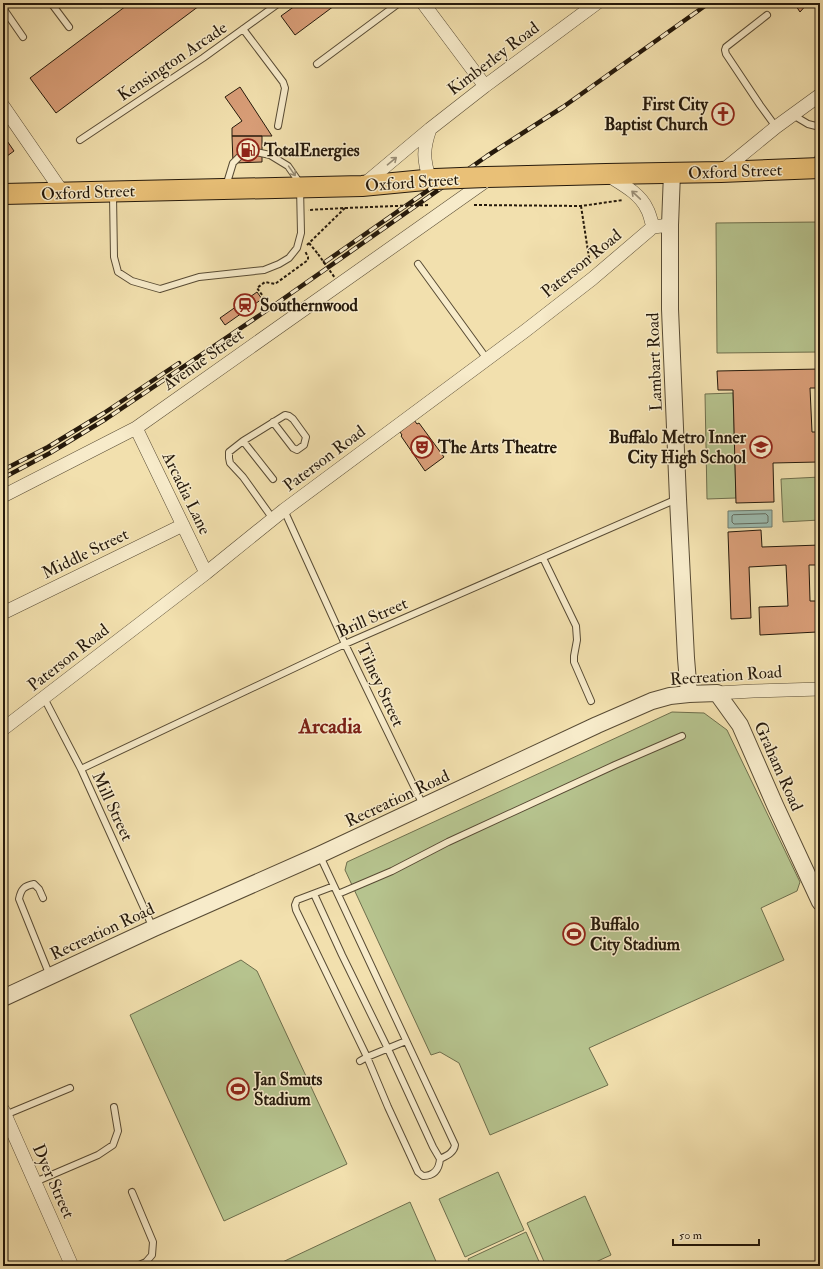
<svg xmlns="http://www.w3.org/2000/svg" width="823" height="1269" font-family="'IM FELL Double Pica',serif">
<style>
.green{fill:#b6c38e;stroke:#6e6e4c}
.water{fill:#9cbcb1;stroke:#6c7b6f}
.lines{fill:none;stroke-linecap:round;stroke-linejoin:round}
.shore{stroke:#606a5e;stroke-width:1}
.building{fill:#d99e78;stroke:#25190b}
.service-casing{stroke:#584b34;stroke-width:8}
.minor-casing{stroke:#584b34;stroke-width:14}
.tertiary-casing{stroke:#584b34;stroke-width:18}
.primary-casing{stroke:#25190b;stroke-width:22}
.path{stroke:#25190b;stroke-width:2;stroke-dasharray:3 2;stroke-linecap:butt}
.service{stroke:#f7ebca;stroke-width:6}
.minor{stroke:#f7ebca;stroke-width:13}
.tertiary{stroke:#f7ebca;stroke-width:16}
.primary{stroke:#e9c077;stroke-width:20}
.rail-casing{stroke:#25190b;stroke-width:4.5}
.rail{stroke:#f7ebca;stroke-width:3;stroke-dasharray:9;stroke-linecap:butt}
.primary-bridge-casing{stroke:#25190b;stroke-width:22;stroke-linecap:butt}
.path-bridge{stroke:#25190b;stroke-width:2;stroke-dasharray:3 2;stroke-linecap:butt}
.primary-bridge{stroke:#e9c077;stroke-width:20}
.oneway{stroke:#988c74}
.labels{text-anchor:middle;stroke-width:3;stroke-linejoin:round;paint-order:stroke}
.street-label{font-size:17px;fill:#25190b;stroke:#f7ebca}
.poi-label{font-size:17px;font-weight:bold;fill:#25190b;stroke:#f7ebca;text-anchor:start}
.district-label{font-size:21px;font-weight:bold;fill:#7a1f14;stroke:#f7ebca}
</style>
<rect width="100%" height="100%" fill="#f2e0ae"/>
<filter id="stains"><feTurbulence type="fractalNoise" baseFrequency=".005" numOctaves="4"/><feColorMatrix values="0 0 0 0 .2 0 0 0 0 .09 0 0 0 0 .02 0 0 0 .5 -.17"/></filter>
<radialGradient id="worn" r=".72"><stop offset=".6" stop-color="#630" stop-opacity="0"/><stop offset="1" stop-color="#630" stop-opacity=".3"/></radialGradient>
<path class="green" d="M820 222V352L717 353 716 223Z
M733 393 736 498 707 499 705 394Z
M820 477V520L783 522 781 479Z
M672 712 704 713 727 730 800 882 797 891 761 908 784 960 589 1048 608 1085 490 1135 459 1063 440 1052 431 1055 345 870 347 862Z
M241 960 257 971 347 1164 224 1221 130 1015Z
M498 1172 524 1230 465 1257 439 1199Z
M585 1196 611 1255 587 1266H546L527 1223Z
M410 1202 438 1266H274Z
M526 1232 541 1266H471L468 1259Z"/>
<path class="water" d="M772 510V527L728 528V511Z"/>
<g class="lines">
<path class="shore" d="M766 514 768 516V522L767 523 734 524 732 522V516L733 515Z"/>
</g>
<path class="building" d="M130 3H203L56 113 30 78Z
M299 3H338L295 35 281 16Z
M794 3H808L800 12Z
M240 87 272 136H232V128L242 121 225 97Z
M3 135 14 151 3 159Z
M232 136H262V162L233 163Z
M257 292 262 299 225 325 220 318Z
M820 369V388H810L812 432H817L818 462 773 463 774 502 736 503 733 390H718L717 371Z
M414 420 417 424 419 423 444 457 425 471 401 436 402 435 400 432Z
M761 530 762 547 820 545V565H809L810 601H816L817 632 760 635 759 607 788 606 786 565 749 567 751 618 731 619 728 532Z"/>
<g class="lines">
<g class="service-casing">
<path id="service" d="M51 3 69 27
M100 3 101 4
M3 8 23 37
M767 15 726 47 725 50 726 54 760 105 776 127
M243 29 283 82 285 88 278 126
M317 64 399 3
M793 115 808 124 820 127
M80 140 203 58 279 3
M816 164 820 153
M113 195 114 257 118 272 132 281 160 289 199 277 264 270 279 264 289 258 297 248 301 233 300 187 297 179 288 166 270 155 256 152 247 153 241 155 233 163 226 186
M418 264 487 359
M243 441 273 479
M284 510 345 644 423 805
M273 519 243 477 230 463 229 458V452L243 441 285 415 289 416 293 419 306 437 304 445 297 450 293 448 273 422
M543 558 576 626 577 640 574 656V662L591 701
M44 698 81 769 153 928
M81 769 345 644 677 499
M334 886 297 900 295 905 296 910 367 1057 388 1107 418 1172 423 1176C434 1176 439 1170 440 1159
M314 894 342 955 388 1049 433 1147 440 1159C446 1156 454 1153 455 1145L320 856
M338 894 392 871 448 842 615 765 682 736
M43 898 39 889 34 884C24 886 21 889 19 899L50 976
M360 1061 367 1057 406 1041
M5 1115 70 1088
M35 1182 98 1155 113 1145 118 1131 114 1107
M132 1192 153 1242 152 1255 146 1262 137 1266
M817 1266 820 1263"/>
</g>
<g class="minor-casing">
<path id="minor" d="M423 3 485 86
M3 106 63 193
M721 172 776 127 820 95
M606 174C620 183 640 193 647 209 650 214 651 221 653 227
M430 180C423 159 423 149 430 129
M362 186 430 129 485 86 597 3
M136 428 206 573
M3 496 136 428 490 178
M3 613 183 525
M717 693 753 691 820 689
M3 729 206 573 284 510 525 331 592 279 653 227 670 225
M3 1110 72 1266"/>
</g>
<g class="tertiary-casing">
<path id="tertiary" d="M672 173 670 225V309L678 499 686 658 689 694
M3 998 154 928 319 855 597 725 652 701 670 696 689 694 717 693 740 725 775 805 820 902"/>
</g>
<g class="primary-casing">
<path id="primary" d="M486 177 606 174 721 172 820 168
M3 194 362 186 435 179"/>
</g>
<path class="path" d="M474 205 581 206 623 200
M581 206 590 264
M345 208 395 206
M309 243 318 254
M307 245 345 208 308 210
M265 299 257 288 265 282 275 284 308 260V257L305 251"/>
<use href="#service" class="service"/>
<use href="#minor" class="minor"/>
<use href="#tertiary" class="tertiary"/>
<use href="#primary" class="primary"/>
<g class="rail-casing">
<path id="rail" d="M325 262 440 182
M3 470 48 447 104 413 179 363
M3 478 50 453 106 419 263 313 487 156 563 107 709 3"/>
</g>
<use href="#rail" class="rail"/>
<g class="primary-bridge-casing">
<path id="primary-bridge" d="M435 179 486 177"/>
</g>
<path class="path-bridge" d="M395 206 430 205
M318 254 335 278"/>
<use href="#primary-bridge" class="primary-bridge"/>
</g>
<defs><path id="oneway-shaft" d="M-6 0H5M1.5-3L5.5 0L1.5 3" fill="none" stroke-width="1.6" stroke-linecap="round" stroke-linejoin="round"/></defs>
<g class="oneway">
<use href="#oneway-shaft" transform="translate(392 161) rotate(-40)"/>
<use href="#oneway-shaft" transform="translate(292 171) rotate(55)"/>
<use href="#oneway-shaft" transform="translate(636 195) rotate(-137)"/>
</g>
<defs>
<g id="church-ring" transform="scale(1.15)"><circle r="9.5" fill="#f7ebca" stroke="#8f2418" stroke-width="1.5"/><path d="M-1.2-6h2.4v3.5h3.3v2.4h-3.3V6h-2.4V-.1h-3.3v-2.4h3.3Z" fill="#8f2418"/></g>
<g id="fuel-ring" transform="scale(1.15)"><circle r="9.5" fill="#f7ebca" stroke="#8f2418" stroke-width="1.5"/><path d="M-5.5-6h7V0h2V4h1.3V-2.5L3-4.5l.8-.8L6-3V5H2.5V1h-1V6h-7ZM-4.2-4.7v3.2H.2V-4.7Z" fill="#8f2418"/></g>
<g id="station-ring" transform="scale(1.15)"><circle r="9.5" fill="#f7ebca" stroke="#8f2418" stroke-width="1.5"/><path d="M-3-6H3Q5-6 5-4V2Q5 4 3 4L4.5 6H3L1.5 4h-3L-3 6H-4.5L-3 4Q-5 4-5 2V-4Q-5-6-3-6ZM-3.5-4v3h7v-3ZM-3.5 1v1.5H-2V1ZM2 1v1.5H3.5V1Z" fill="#8f2418"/></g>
<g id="theatre-ring" transform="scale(1.15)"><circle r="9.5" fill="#f7ebca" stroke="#8f2418" stroke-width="1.5"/><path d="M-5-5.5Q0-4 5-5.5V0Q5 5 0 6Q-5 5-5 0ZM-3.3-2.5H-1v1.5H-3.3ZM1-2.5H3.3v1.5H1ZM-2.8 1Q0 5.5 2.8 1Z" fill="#8f2418"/></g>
<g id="school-ring" transform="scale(1.15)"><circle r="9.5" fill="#f7ebca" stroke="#8f2418" stroke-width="1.5"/><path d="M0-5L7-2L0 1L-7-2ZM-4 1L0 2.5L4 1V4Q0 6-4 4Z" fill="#8f2418"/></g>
<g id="stadium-ring" transform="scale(1.15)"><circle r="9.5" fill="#f7ebca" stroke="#8f2418" stroke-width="1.5"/><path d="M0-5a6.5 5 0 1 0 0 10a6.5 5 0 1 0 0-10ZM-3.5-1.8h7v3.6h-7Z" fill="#8f2418"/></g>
</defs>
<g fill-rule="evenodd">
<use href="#church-ring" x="723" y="114"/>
<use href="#fuel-ring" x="248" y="150"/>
<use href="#station-ring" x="245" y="305"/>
<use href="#theatre-ring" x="422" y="447"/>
<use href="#school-ring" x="761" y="447"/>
<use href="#stadium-ring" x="574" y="934"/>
<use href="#stadium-ring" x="238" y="1089"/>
</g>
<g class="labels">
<g class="street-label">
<text transform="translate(493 58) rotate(-37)" y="6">Kimberley Road</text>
<text transform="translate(172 61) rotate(-34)" y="6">Kensington Arcade</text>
<text transform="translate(735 171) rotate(-2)" y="6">Oxford Street</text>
<text transform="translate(412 182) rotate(-4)" y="6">Oxford Street</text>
<text transform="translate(88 192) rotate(-2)" y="6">Oxford Street</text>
<text transform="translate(581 263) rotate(-39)" y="6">Paterson Road</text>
<text transform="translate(203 359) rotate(-35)" y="6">Avenue Street</text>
<text transform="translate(654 362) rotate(-92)" y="6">Lambart Road</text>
<text transform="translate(324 458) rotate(-37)" y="6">Paterson Road</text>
<text transform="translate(187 493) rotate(64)" y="6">Arcadia Lane</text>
<text transform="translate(85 553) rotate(-26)" y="6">Middle Street</text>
<text transform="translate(372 617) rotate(-24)" y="6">Brill Street</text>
<text transform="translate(68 657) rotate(-38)" y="6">Paterson Road</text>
<text transform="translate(726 675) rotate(-4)" y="6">Recreation Road</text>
<text transform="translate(381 685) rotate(65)" y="6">Tilney Street</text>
<text transform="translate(779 766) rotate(66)" y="6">Graham Road</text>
<text transform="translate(397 798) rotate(-25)" y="6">Recreation Road</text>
<text transform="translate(113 806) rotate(65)" y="6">Mill Street</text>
<text transform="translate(102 931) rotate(-25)" y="6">Recreation Road</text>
<text transform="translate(54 1181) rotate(66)" y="6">Dyer Street</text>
</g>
<g class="poi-label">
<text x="708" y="110" text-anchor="end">First City<tspan x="708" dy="20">Baptist Church</tspan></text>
<text x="264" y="156">TotalEnergies</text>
<text x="260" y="311">Southernwood</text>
<text x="746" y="443" text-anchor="end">Buffalo Metro Inner<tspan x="746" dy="20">City High School</tspan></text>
<text x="438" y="453">The Arts Theatre</text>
<text x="590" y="930">Buffalo<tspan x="590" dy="20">City Stadium</tspan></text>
<text x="254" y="1085">Jan Smuts<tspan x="254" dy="20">Stadium</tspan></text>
</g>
<g class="district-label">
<text x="330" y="733">Arcadia</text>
</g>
</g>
<rect width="823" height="1269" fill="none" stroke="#f2e0ae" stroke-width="16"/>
<rect x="4" y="4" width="815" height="1261" fill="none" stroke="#25190b" stroke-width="2"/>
<rect x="8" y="8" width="807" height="1253" fill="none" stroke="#25190b"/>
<path d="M673 1239v6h86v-6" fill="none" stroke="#25190b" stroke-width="2"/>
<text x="679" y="1239" font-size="12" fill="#25190b" stroke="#f7ebca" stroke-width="3" paint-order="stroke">50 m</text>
<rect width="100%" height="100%" filter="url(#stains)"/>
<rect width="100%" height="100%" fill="url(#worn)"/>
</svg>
